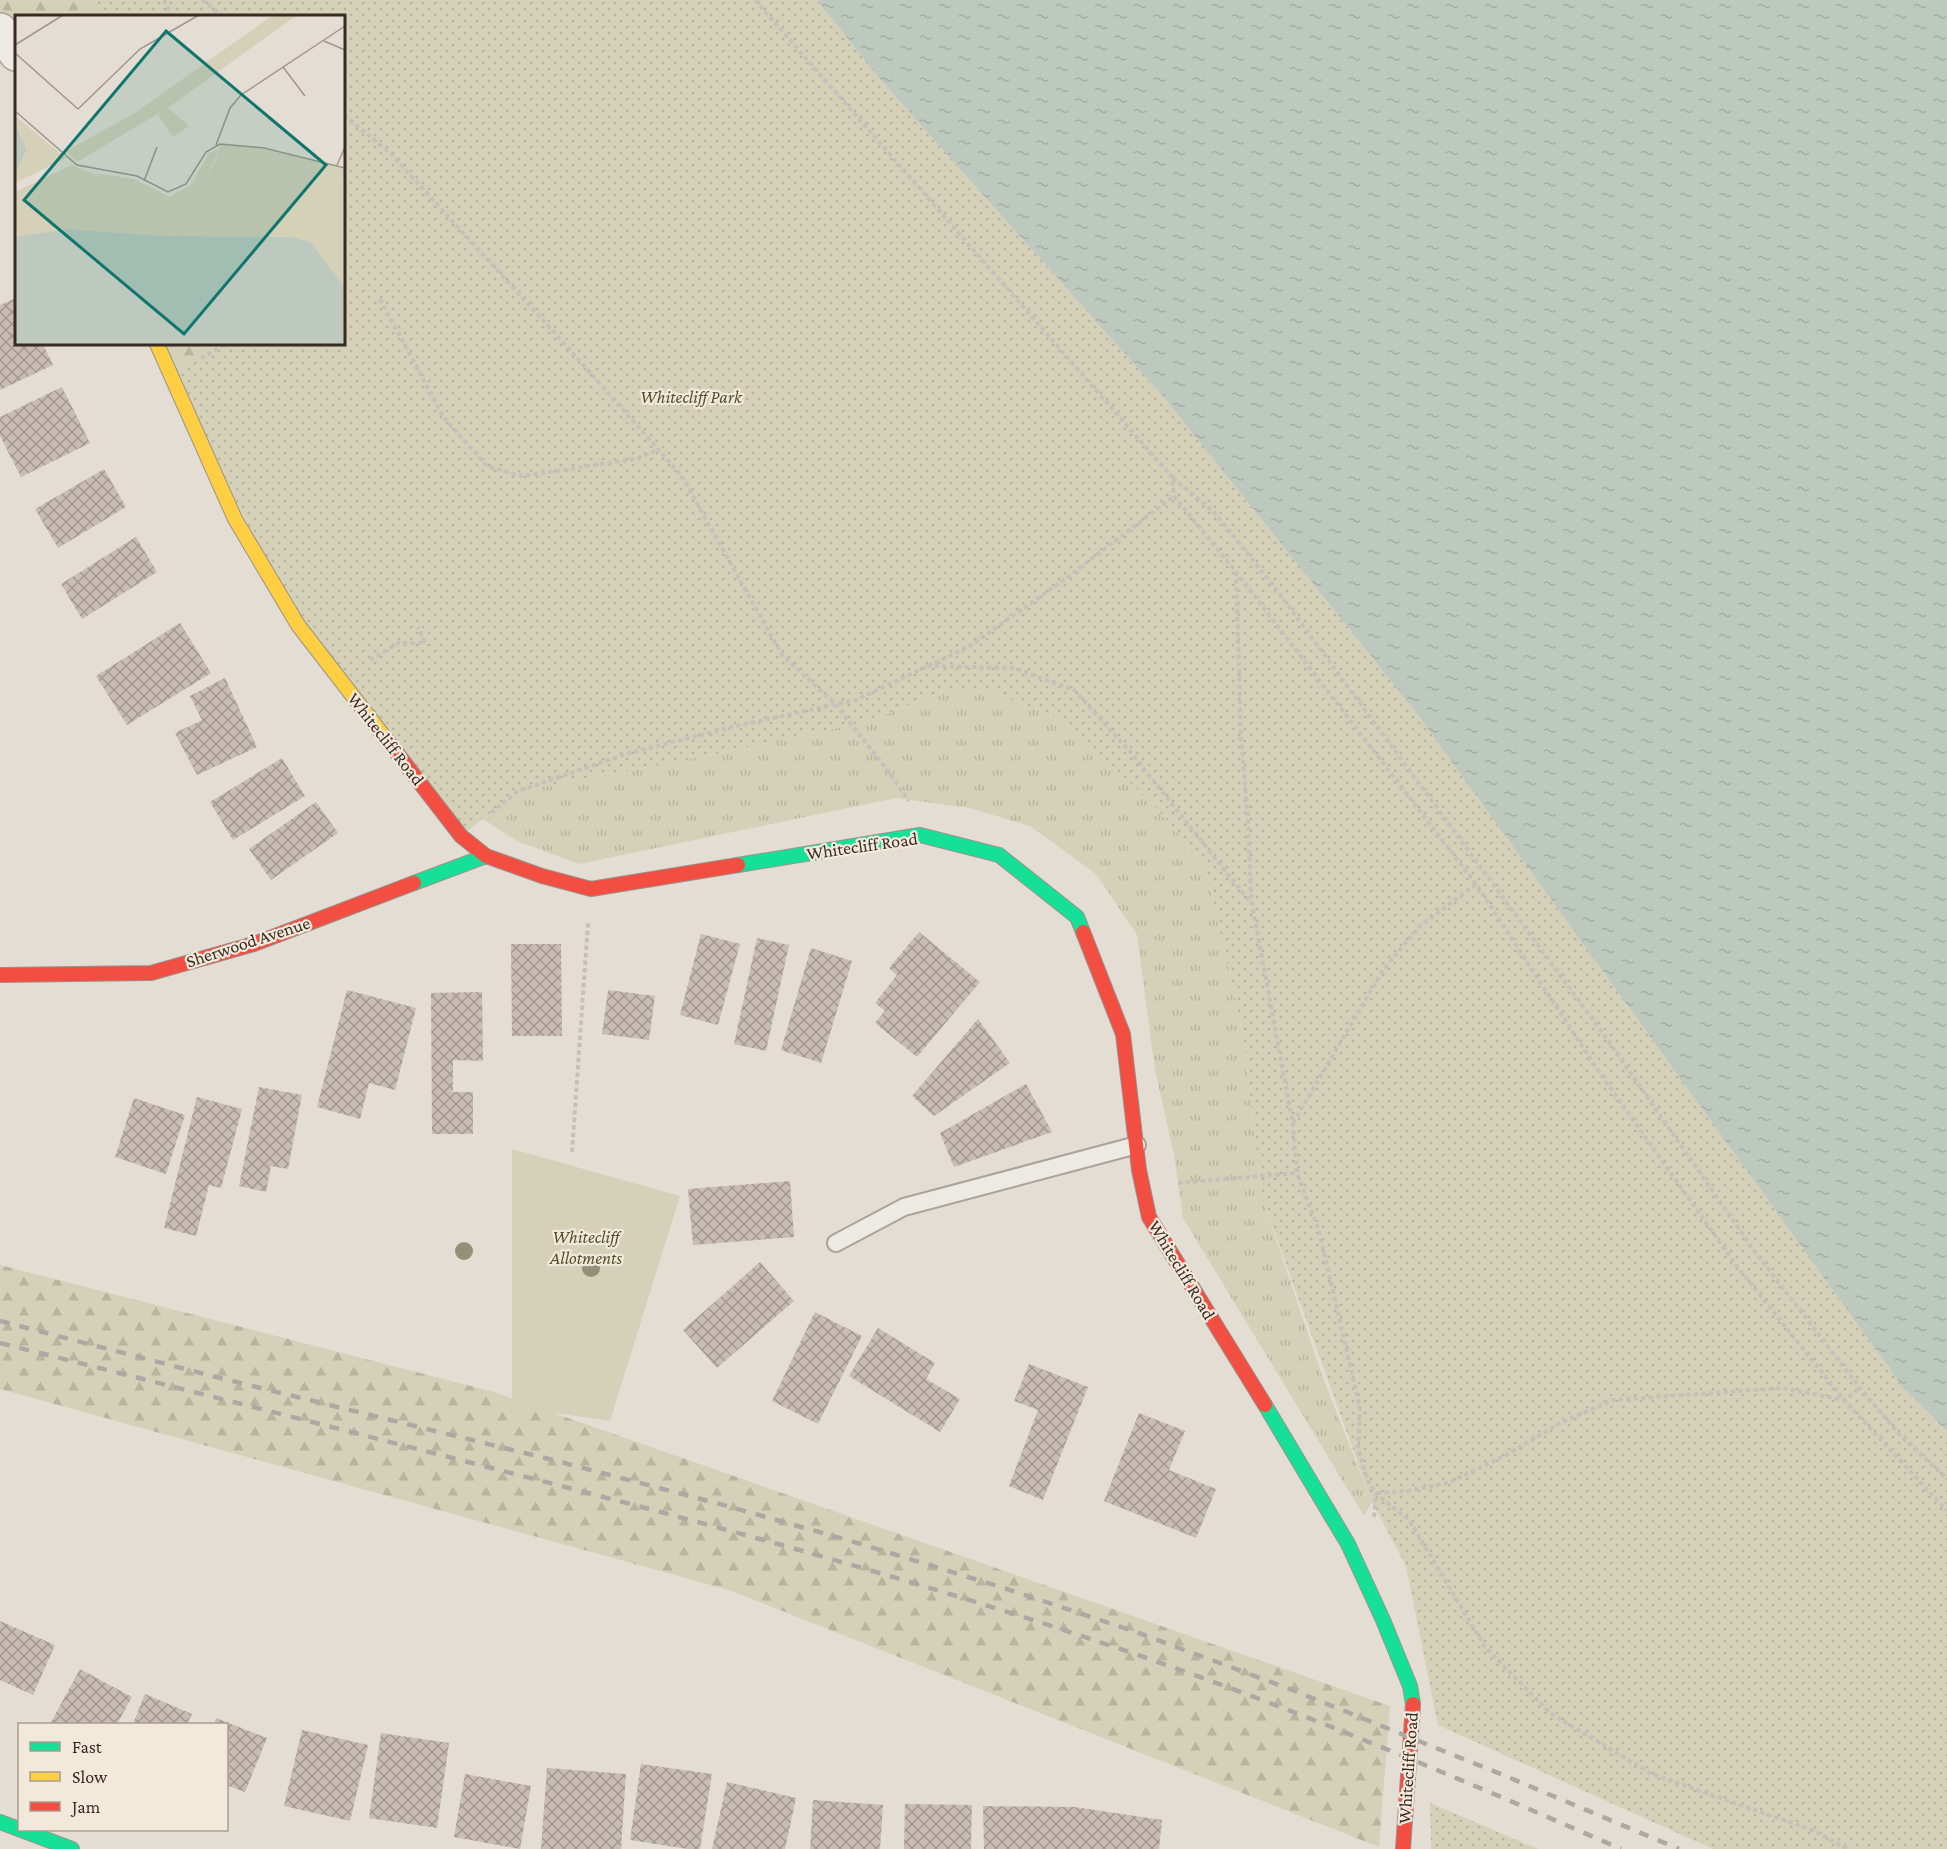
<svg xmlns="http://www.w3.org/2000/svg" width="1947" height="1849" font-family="'Crimson Pro',serif">
<style>
.grass{fill:url(#grass-tufts)}
.forest{fill:url(#forest-firs)}
.park{fill:url(#park-dots)}
.garden{fill:#d5d1b8}
.water{fill:url(#water-ripples)}
.building{fill:url(#building-cross-hatch)}
.lines{fill:none;stroke-linecap:round;stroke-linejoin:round}
.lane-casing{stroke:#aaa39b;stroke-width:20}
.street-casing{stroke:#aaa39b;stroke-width:36}
.fast-casing{stroke:#9a928b;stroke-width:16}
.slow-casing{stroke:#9a928b;stroke-width:16}
.jam-casing{stroke:#9a928b;stroke-width:16}
.path{stroke:#c6c0ba;stroke-width:4;stroke-dasharray:4.5 3;stroke-linecap:butt}
.lane{stroke:#ede9e3;stroke-width:16}
.street{stroke:#ede9e3;stroke-width:33}
.fast{stroke:#16e098;stroke-width:14}
.slow{stroke:#ffcf43;stroke-width:14}
.jam{stroke:#f24e42;stroke-width:14}
.rail{stroke:#ada8a3;stroke-width:4.5;stroke-dasharray:10 10;stroke-linecap:butt}
.tree{fill:#929177}
.labels{text-anchor:middle;stroke-width:4.5;stroke-linejoin:round;paint-order:stroke}
.park-label{font-size:18px;font-style:italic;fill:#4f532c;stroke:#f3e9db}
.street-label{font-size:18px;fill:#392b23;stroke:#f3e9db}
.inset-road{fill:none;stroke:#a0968d;stroke-width:1.5}
.view{fill:#0f766e;fill-opacity:0.15;stroke:#0f766e;stroke-width:3}
.inset-edge{fill:none;stroke:#392b23;stroke-width:3}
</style>
<defs>
<pattern id="grass-tufts" width="24" height="20" patternUnits="userSpaceOnUse" patternTransform="scale(1.5)"><rect width="24" height="20" fill="#d5d1b8"/><path d="M3 7l-1-3M5 7V3M7 7l1-3M15 17l-1-3M17 17v-4M19 17l1-3" fill="none" stroke="#b8b49e"/></pattern>
<pattern id="forest-firs" width="22" height="20" patternUnits="userSpaceOnUse" patternTransform="scale(1.5)"><rect width="22" height="20" fill="#d5d1b8"/><path d="M5 1l3.5 6h-7zM16 11l3.5 6h-7z" fill="#b8b49e"/></pattern>
<pattern id="park-dots" width="8" height="8" patternUnits="userSpaceOnUse" patternTransform="scale(1.5)"><rect width="8" height="8" fill="#d5d1b8"/><path d="M2 2h.1M6 6h.1" fill="none" stroke="#b8b49e" stroke-width="1.8" stroke-linecap="round"/></pattern>
<pattern id="water-ripples" width="26" height="14" patternUnits="userSpaceOnUse" patternTransform="scale(1.5)"><rect width="26" height="14" fill="#bdc9bf"/><path d="M2 4q2-2 4 0t4 0M15 11q2-2 4 0t4 0" fill="none" stroke="#a3ada4"/></pattern>
<pattern id="building-cross-hatch" width="8" height="8" patternUnits="userSpaceOnUse" patternTransform="scale(1.5)"><rect width="8" height="8" fill="#c8bcb4"/><path d="M0 0l8 8M0 8l8-8" fill="none" stroke="#a39992"/></pattern>
</defs>
<rect width="100%" height="100%" fill="#e4ddd3"/>
<path class="grass" d="M993 691 1063 721 1149 800 1205 864 1243 1033 1262 1198 1323 1378 1372 1502 1364 1516 1183 1218 1174 1154 1155 1070 1137 935 1096 874 1030 826 970 808 896 798 579 864 517 841 483 819 518 791 686 760 865 722 942 692Z"/>
<path class="forest" d="M0 0H95L107 16H16V54L0 30Z
M157 344H226L172 374Z
M0 1265 494 1392 1390 1706 1379 1847 729 1590 0 1389Z"/>
<path class="park" d="M95 0H817L880 79 1166 400 1418 715 1902 1386 1947 1433V1849H1713L1438 1725 1406 1566 1372 1502 1262 1198 1243 1033 1205 864 1149 800 1063 721 993 691 942 692 865 722 686 760 518 791 461 836 298 625 172 374 226 344H344V16H107Z
M1430 1803 1538 1849H1431Z"/>
<path class="garden" d="M512 1149 680 1196 610 1421 512 1407Z"/>
<path class="water" d="M817 0H1947V1432L1902 1386 1418 715 1166 400 880 79Z"/>
<path class="building" d="M16 298V344H43L53 365 0 390V305Z
M62 387 90 443 21 477 0 436V417Z
M104 469 126 507 58 548 35 509Z
M136 537 157 572 82 619 61 584Z
M180 623 211 673 127 725 96 676Z
M225 678 257 747 197 775 175 733 202 720 190 696Z
M282 758 305 796 233 840 210 802Z
M316 802 338 833 271 880 249 849Z
M919 932 980 982 917 1057 875 1023 885 1011 875 1003 897 975 889 968Z
M701 934 740 944 718 1025 680 1015Z
M757 938 789 945 766 1051 734 1044Z
M511 944H561L562 1036H512Z
M811 948 852 961 821 1063 781 1050Z
M347 990 416 1008 395 1090 369 1083 360 1119 317 1107Z
M608 990 655 996 649 1040 602 1034Z
M482 992 483 1061 453 1060V1092H473V1134H432L431 993Z
M978 1019 1010 1063 934 1116 912 1096Z
M1026 1084 1052 1132 954 1167 940 1133Z
M259 1087 302 1095 288 1169 271 1166 266 1192 239 1186Z
M197 1097 242 1109 221 1188 209 1185 196 1236 164 1228Z
M134 1098 185 1115 166 1174 115 1157Z
M790 1181 794 1237 693 1245 688 1189Z
M760 1262 794 1301 717 1368 683 1330Z
M815 1312 862 1336 818 1424 772 1401Z
M878 1328 935 1363 926 1379 960 1399 940 1432 849 1376Z
M1029 1364 1088 1387 1043 1500 1009 1486 1038 1410 1014 1401Z
M1139 1413 1185 1431 1169 1470 1216 1489 1196 1538 1104 1501Z
M0 1621 55 1645 33 1695 0 1680Z
M80 1669 132 1697 117 1724H50Z
M145 1694 192 1714 187 1724H133Z
M216 1718 267 1738 245 1792 226 1785V1724H214Z
M302 1730 368 1745 350 1821 284 1806Z
M381 1733 449 1743 437 1828 369 1818Z
M641 1764 712 1774 700 1849H688L630 1840Z
M547 1768 626 1774 621 1849H541Z
M465 1774 531 1786 520 1849 454 1837Z
M727 1782 796 1798 785 1849H712Z
M813 1800 883 1805 880 1849H810Z
M905 1804 972 1805 971 1849H904Z
M983 1806 1075 1807 1162 1820 1159 1849H984Z"/>
<g class="lines">
<g class="lane-casing">
<path id="lane" d="M836 1243 904 1207 1137 1145"/>
</g>
<g class="street-casing">
<path id="street" d="M0 30 16 54"/>
</g>
<g class="fast-casing">
<path id="fast" d="M738 865 920 835 999 855 1077 917 1083 932
M414 883 486 856
M1265 1405 1348 1544 1383 1620 1410 1686 1413 1704
M0 1822 72 1849"/>
</g>
<g class="slow-casing">
<path id="slow" d="M157 344 235 519 298 625 386 739"/>
</g>
<g class="jam-casing">
<path id="jam" d="M386 739 461 836 486 856 542 876 591 889 738 865
M1083 932 1123 1034 1139 1170 1149 1217 1265 1405
M0 975 151 973 254 944 414 883
M1403 1849 1413 1704"/>
</g>
<path class="path" d="M164 0 171 16
M202 0 223 16
M755 0 1172 477 1174 496 1236 572 1476 884 1597 1069 1736 1265 1844 1400 1947 1511
M344 115 391 154 553 331 681 475 782 655 835 704 885 767 909 801
M380 299 444 418 487 466 522 476 635 459 657 450
M201 358 226 344
M1173 478 1214 512 1276 589 1607 1039 1755 1252 1860 1388 1899 1434 1947 1479
M1236 572 1241 738 1248 820 1251 898 1293 1125 1297 1173 1319 1231 1360 1408 1358 1448 1368 1481 1376 1494 1409 1520 1485 1647 1550 1713 1652 1774 1812 1830 1848 1849
M370 660 399 643H425L418 627
M927 666 1014 668 1074 690 1132 754 1251 903
M491 813 518 791 629 753 732 727 856 700 970 646 1061 582 1174 496
M1293 1123 1383 970 1419 927 1476 884
M572 1152 588 923
M1178 1183 1297 1173
M1377 1493 1407 1491 1448 1483 1508 1454 1560 1423 1613 1400 1782 1388 1844 1400 1860 1388
M1374 1517 1376 1494"/>
<use href="#lane" class="lane"/>
<use href="#street" class="street"/>
<use href="#fast" class="fast"/>
<use href="#slow" class="slow"/>
<use href="#jam" class="jam"/>
<path class="rail" d="M0 1321 216 1377 549 1459 731 1507 861 1544 1007 1589 1136 1632 1295 1691 1503 1775 1679 1849
M0 1343C155 1382 309 1421 464 1461 687 1518 911 1577 1129 1652 1296 1709 1459 1778 1621 1849"/>
</g>
<g class="tree">
<circle cx="464" cy="1251" r="9"/>
<circle cx="591" cy="1268" r="9"/>
</g>
<g class="labels">
<g class="park-label">
<text x="691" y="403">Whitecliff Park</text>
<text x="586" y="1243">Whitecliff<tspan x="586" dy="21">Allotments</tspan></text>
</g>
<g class="street-label">
<text transform="translate(386 739) rotate(52)" y="6">Whitecliff Road</text>
<text transform="translate(862 846) rotate(-8)" y="6">Whitecliff Road</text>
<text transform="translate(248 942) rotate(-18)" y="6">Sherwood Avenue</text>
<text transform="translate(1182 1270) rotate(59)" y="6">Whitecliff Road</text>
<text transform="translate(1408 1768) rotate(-86)" y="6">Whitecliff Road</text>
</g>
</g>
<g transform="translate(15 15)">
<rect width="330" height="330" fill="#e4ddd3"/>
<path d="M205 133 182 182 171 190 148 192 80 158 119 164 155 182 176 170 194 138Z" fill="#d5d1b8"/>
<path d="M258 0H282L154 92 62 147 51 136 120 98ZM266 138 330 153V165L319 160 270 152 264 149Z" fill="#d5d1b8"/>
<path d="M0 101 51 143 0 168ZM205 129 235 131 266 138 264 149 270 152 319 160 330 165V272L295 227 278 222 146 221 52 214 0 222V177L57 150 115 173 148 192 171 190 182 182 204 138Z" fill="#d5d1b8"/>
<path d="M152 92 174 111 158 122 143 100Z" fill="#d5d1b8"/>
<path d="M0 109 11 135 0 159ZM52 214 146 221 278 222 295 227 330 272V330H0V222Z" fill="#bdc9bf"/>
<path class="inset-road" d="M309 26 330 35M0 30 48 0M0 38 63 94 125 34 184 0M268 52 290 81M0 96 62 150 122 161 153 177 171 169 191 137 205 129 249 133 330 153M201 130 215 93 226 80 330 11M322 150 330 132M129 166 142 132"/>
<path class="view" d="M151 16 311 150 169 319 9 185Z"/>
<rect width="330" height="330" class="inset-edge"/>
</g>
<rect x="18" y="1723" width="210" height="108" fill="#f3e9db" stroke="#a99d91" stroke-width="1.5"/>
<rect x="30" y="1742" width="30" height="9" fill="#16e098" stroke="#a99d91" stroke-width="1.5"/>
<text x="72" y="1753" font-size="18" fill="#392b23">Fast</text>
<rect x="30" y="1772" width="30" height="9" fill="#ffcf43" stroke="#a99d91" stroke-width="1.5"/>
<text x="72" y="1783" font-size="18" fill="#392b23">Slow</text>
<rect x="30" y="1802" width="30" height="9" fill="#f24e42" stroke="#a99d91" stroke-width="1.5"/>
<text x="72" y="1813" font-size="18" fill="#392b23">Jam</text>
</svg>
